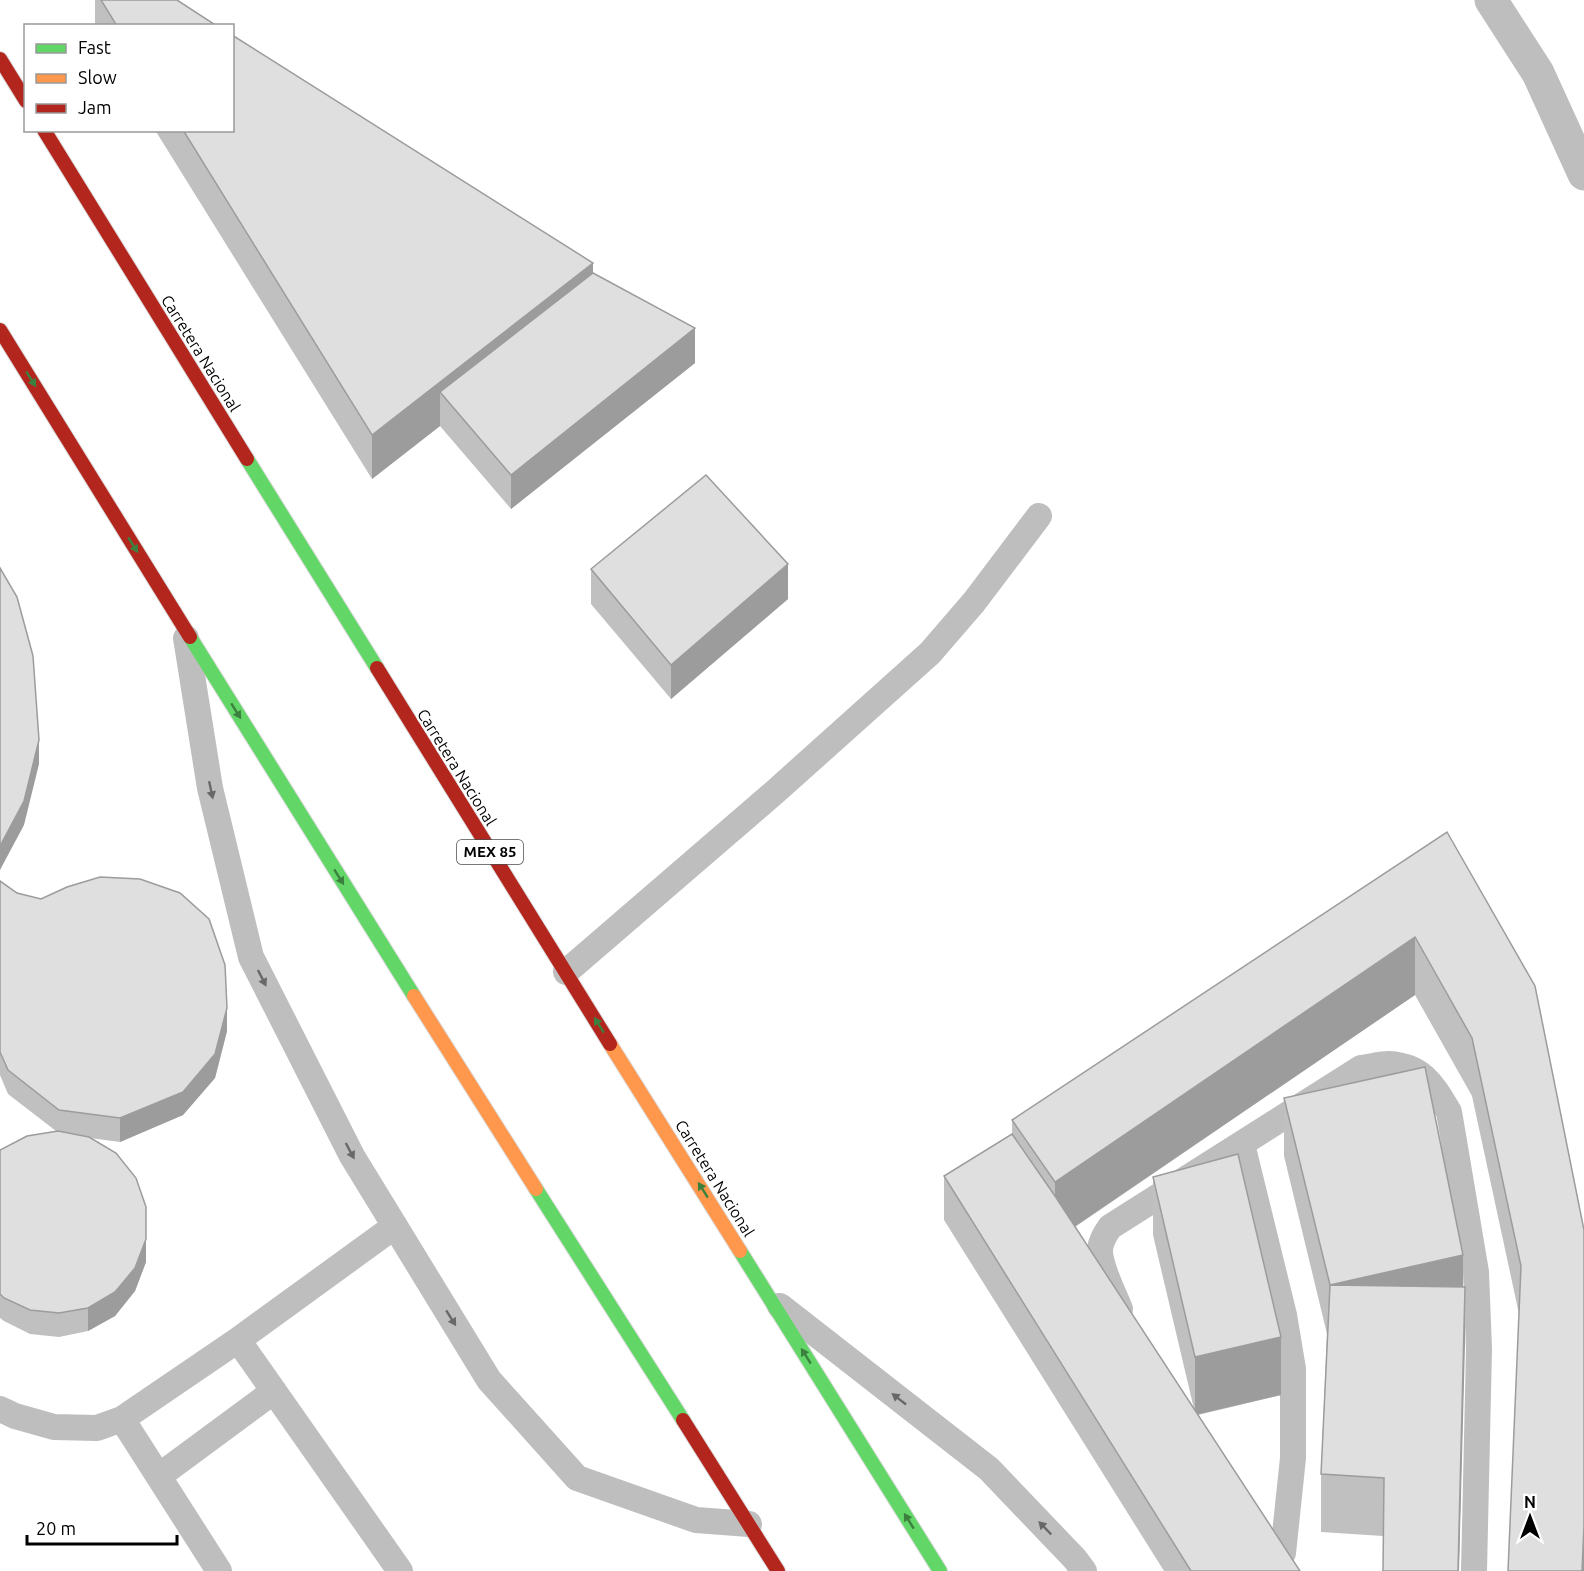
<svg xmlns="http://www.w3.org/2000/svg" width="1584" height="1571" font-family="Ubuntu,sans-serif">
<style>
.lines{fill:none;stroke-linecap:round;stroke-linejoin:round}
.fast-casing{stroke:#dbdbdb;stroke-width:16}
.slow-casing{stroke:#dbdbdb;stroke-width:16}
.jam-casing{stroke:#dbdbdb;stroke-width:16}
.lane{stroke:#bebebe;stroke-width:26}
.street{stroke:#bebebe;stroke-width:33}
.fast{stroke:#63d668;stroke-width:14}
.slow{stroke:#ff974d;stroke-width:14}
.jam{stroke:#b3261e;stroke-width:14}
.wall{fill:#c0c0c0}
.shaded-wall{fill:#9c9c9c}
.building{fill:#dfdfdf;stroke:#9c9c9c;stroke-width:1.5}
.oneway{fill:#3b803e}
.oneway2{fill:#686868}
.labels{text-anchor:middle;stroke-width:4.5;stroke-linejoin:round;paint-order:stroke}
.shield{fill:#fff;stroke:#4c4c4c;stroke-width:1.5}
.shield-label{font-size:15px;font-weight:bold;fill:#000}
.street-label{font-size:16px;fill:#000;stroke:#fff}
</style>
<rect width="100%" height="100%" fill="#fff"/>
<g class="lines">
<g class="fast-casing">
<path id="fast" d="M247 459 377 668
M190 637 414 996
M536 1189 683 1420
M740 1251 940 1571"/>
</g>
<g class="slow-casing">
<path id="slow" d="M414 996 536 1189
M610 1044 740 1251"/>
</g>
<g class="jam-casing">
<path id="jam" d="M0 59 26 101
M44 130 247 459
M0 330 190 637
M377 668 610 1044
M683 1420 778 1571"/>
</g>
<path class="lane" d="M186 638 210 788 251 957 352 1156 489 1380 577 1478 696 1520 749 1524
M566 972 776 791 930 653 974 602 1039 516
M1242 1144 1284 1315 1293 1369V1458L1283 1553
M780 1306 989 1469 1075 1559 1084 1571
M1120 1309C1114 1293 1099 1266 1100 1249 1101 1241 1105 1234 1110 1227L1361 1068C1370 1067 1380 1064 1389 1064 1423 1066 1433 1085 1449 1112L1476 1272 1479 1349 1474 1571
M238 1340 400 1571
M0 1409 15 1416 54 1427 97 1428 122 1419 238 1340 395 1226
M122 1419 219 1571
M159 1476 274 1391"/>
<path class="street" d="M1491 0 1538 73 1584 174"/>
<use href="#fast" class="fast"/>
<use href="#slow" class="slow"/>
<use href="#jam" class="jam"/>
</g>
<path class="wall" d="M95 0H177L217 26H95Z
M155 130H232L593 273 695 363 511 509 440 426 372 479Z
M591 569 788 599 671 699 591 604Z
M1447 832 1535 986 1519 1314 1472 1096 1415 995 1075 1227 1194 1409 1153 1235V1177L1281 1395 1198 1415 1300 1571H1164L944 1220V1176L1012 1134V1120Z
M0 881 227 1031 215 1078 183 1115 120 1142 90 1138 146 1262 135 1291 115 1316 88 1331 59 1337 30 1334 4 1321 0 1318V1150L56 1131 8 1094 0 1075Z
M1284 1098 1463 1287 1465 1345 1383 1536 1321 1532V1474L1327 1334 1284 1156Z"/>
<path class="shaded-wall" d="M593 263V307L440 392V426L372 479V435Z
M695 328V363L511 509V475Z
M788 564V599L671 699V665Z
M39 740V764L24 825 0 870V846Z
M1415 937V995L1055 1240V1182Z
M227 1008V1031L215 1078 183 1115 120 1142V1118Z
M146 1239V1262L135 1291 115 1316 88 1331V1308Z
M1463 1255V1313L1330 1285Z
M1465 1287V1345L1459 1571H1458Z
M1281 1337V1395L1195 1415V1357Z
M1584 1525V1571H1582Z"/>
<path class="building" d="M101 0H177L217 26H117Z
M232 35 593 263 372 435 183 130H232Z
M593 273 695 328 511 475 440 392Z
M706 475 788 564 671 665 591 569Z
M0 568 17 597 33 656 39 740 24 801 0 846Z
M1447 832 1535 986 1584 1230V1525L1582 1571H1508L1521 1266 1472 1038 1415 937 1055 1182 1012 1120Z
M100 877 140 879 180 893 209 919 225 965 227 1008 215 1054 183 1092 120 1118 59 1110 8 1070 0 1052V881L17 893 41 899 67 887Z
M1425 1067 1463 1255 1330 1285 1284 1098Z
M58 1131 89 1137 116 1153 136 1178 146 1207V1239L135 1268 115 1292 88 1308 59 1313 30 1310 4 1298 0 1294V1150L27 1136Z
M1012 1134 1055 1196 1300 1571H1191L944 1176Z
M1238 1154 1281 1337 1195 1357 1153 1177Z
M1330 1285 1465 1287 1458 1571H1383L1384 1478 1321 1474Z"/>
<defs><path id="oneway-solid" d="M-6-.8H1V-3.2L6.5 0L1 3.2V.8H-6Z" transform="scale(1.5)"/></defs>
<g class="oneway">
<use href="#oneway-solid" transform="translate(31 379) rotate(58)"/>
<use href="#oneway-solid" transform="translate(133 545) rotate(58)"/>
<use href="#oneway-solid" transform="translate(236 711) rotate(58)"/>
<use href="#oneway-solid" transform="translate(339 877) rotate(58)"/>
<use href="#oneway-solid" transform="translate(599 1025) rotate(-122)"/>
<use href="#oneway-solid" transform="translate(703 1190) rotate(-122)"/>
<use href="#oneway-solid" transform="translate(806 1356) rotate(-122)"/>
<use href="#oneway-solid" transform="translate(909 1521) rotate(-122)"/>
</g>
<g class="oneway2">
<use href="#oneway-solid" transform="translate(211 790) rotate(78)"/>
<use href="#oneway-solid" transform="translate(262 978) rotate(63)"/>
<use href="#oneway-solid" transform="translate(350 1151) rotate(62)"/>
<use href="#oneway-solid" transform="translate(451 1318) rotate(58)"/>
<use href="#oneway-solid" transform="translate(899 1399) rotate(-142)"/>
<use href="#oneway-solid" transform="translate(1045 1528) rotate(-134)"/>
</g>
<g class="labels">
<rect class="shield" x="457" y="840" width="66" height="24" rx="4.5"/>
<g class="shield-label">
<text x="490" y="857">MEX 85</text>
</g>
<g class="street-label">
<text transform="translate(201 353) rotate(58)" y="6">Carretera Nacional</text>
<text transform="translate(457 767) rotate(58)" y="6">Carretera Nacional</text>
<text transform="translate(715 1178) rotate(58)" y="6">Carretera Nacional</text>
</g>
</g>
<rect x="24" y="24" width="210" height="108" fill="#ffffff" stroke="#999999" stroke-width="1.5"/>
<rect x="36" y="44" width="30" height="9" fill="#63d668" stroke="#999999" stroke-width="1.5"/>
<text x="78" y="54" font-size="18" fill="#000000">Fast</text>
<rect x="36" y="74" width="30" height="9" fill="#ff974d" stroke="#999999" stroke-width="1.5"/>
<text x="78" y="84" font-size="18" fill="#000000">Slow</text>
<rect x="36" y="104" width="30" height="9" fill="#b3261e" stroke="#999999" stroke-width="1.5"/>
<text x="78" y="114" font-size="18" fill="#000000">Jam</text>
<g transform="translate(1530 1517)" stroke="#ffffff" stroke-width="4.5" paint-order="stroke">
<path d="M0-4.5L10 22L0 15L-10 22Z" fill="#000000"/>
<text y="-9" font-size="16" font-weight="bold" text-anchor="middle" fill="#000000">N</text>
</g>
<path d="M27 1535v9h150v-9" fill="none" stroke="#000000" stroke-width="3"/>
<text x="36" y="1535" font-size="18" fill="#000000" stroke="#ffffff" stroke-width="4.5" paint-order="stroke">20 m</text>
</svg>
